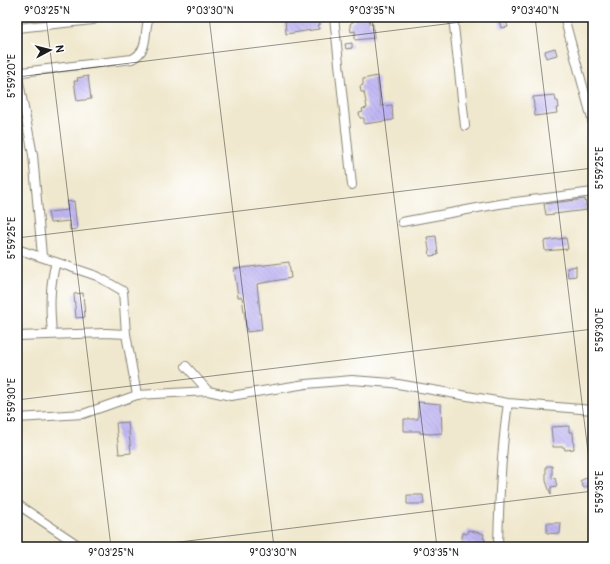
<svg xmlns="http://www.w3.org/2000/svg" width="610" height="564" font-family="Pangolin,sans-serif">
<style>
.building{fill:url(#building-back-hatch)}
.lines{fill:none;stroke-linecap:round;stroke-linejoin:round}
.minor-casing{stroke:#868275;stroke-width:10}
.minor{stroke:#fff;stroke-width:8}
.ticks{fill:none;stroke:#1c1c1c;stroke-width:1;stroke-opacity:0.45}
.neatline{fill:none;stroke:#1c1c1c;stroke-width:1.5}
.ticks-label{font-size:10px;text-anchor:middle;fill:#1c1c1c}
</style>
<defs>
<pattern id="building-back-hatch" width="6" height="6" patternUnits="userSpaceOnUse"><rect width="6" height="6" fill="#bfb6f3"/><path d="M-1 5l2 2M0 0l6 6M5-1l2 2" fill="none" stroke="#a49cd0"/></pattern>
</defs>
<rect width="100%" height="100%" fill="#fff"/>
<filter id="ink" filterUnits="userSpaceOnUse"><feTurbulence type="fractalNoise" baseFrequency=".025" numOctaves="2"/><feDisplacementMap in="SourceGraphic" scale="8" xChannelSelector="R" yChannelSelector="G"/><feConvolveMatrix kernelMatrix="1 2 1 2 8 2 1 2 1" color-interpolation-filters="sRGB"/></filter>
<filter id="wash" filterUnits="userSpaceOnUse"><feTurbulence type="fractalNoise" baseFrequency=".012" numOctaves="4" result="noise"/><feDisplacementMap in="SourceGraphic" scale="16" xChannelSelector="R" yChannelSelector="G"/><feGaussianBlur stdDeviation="0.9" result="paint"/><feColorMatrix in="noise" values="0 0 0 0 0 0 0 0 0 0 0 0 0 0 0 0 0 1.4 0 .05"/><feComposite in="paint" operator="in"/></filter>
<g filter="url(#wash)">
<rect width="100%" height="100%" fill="#f0e8ce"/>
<g id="blocks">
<path class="building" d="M285 17H319L320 25H318L319 29 286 34Z
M369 17 370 24H373L374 38 355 40V31L351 32 350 24 354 21V18Z
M498 17H505L508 27 501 28Z
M352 43V48L346 49 345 44Z
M555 48 557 55 546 58 545 51Z
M88 76 91 99 77 101 74 81H78L77 78Z
M377 76 381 106 392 105 393 120 364 124V118H360L359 113 363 112 362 109 367 108 364 92H361L360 86 363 85V79Z
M555 95 556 101H558L559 108H556L557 113 535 116 533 97Z
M585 199 587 210 546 215 544 204Z
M74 201 77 229 70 230 69 221 50 223 48 212 68 210 67 202Z
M436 236 438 255 430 256 427 237Z
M566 238 568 249 545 251 544 241Z
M289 262 291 278 257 284 262 330 247 332 242 297H238L234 269Z
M576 266V276L568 277 567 268Z
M83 293 85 317 76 318 74 294Z
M418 402 441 404 442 433 430 434 420 433V431H404V419H418Z
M128 422 131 453 119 454 116 423Z
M569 426V432H573L574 449 565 450 564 447H553L551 427Z
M546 466H552V479L555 478 557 486 551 487V495L546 481Z
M588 477 592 484 584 488 580 481Z
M407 495H423L424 504H407Z
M547 523H561L560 534 547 533Z
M468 530 484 534 483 538 485 539 483 547 461 542 463 533 467 534Z"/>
</g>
</g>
<g filter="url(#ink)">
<use href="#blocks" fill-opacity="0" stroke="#868275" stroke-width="1"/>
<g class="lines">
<g class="minor-casing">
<path id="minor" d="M334 17 352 185
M453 17 465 126
M564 17 593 123
M17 28 93 20
M402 222 499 204 593 192
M17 249 97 276 123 291 126 334 137 395
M42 256 33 155 18 77 22 72 132 59C150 50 143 33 149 17
M52 334C50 310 49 286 56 262
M17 336 106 333 126 334
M186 366 208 391
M17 418 83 414 137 395 208 391 231 396 306 384 352 380 392 383 508 403 593 410
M17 504 81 547
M498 547C499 499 501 451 508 403"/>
</g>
<use href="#minor" class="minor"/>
</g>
</g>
<path class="ticks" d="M46 17 111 547M209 17 274 547M372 17 437 547M535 17 593 493M17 77 502 17M17 238 593 168M17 400 593 329M139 547 593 491"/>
<rect width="610" height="564" fill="none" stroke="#fff" stroke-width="44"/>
<g transform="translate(50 50) rotate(83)" stroke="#ffffff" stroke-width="3" paint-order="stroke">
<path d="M0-3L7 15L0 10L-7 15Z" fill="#1c1c1c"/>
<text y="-6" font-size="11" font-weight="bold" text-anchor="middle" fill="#1c1c1c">N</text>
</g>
<rect x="22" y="22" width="566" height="520" class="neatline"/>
<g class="ticks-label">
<text x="47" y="14">9°03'25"N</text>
<text x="210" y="14">9°03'30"N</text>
<text x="372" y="14">9°03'35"N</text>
<text x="535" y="14">9°03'40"N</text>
<text transform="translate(11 76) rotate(-90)" y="4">5°59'20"E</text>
<text transform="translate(599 168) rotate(-90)" y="4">5°59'25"E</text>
<text transform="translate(11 238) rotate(-90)" y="4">5°59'25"E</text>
<text transform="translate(599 330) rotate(-90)" y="4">5°59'30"E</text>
<text transform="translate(11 400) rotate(-90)" y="4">5°59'30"E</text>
<text transform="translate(599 492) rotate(-90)" y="4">5°59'35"E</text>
<text x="111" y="556">9°03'25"N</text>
<text x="273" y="556">9°03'30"N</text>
<text x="436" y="556">9°03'35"N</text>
</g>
</svg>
